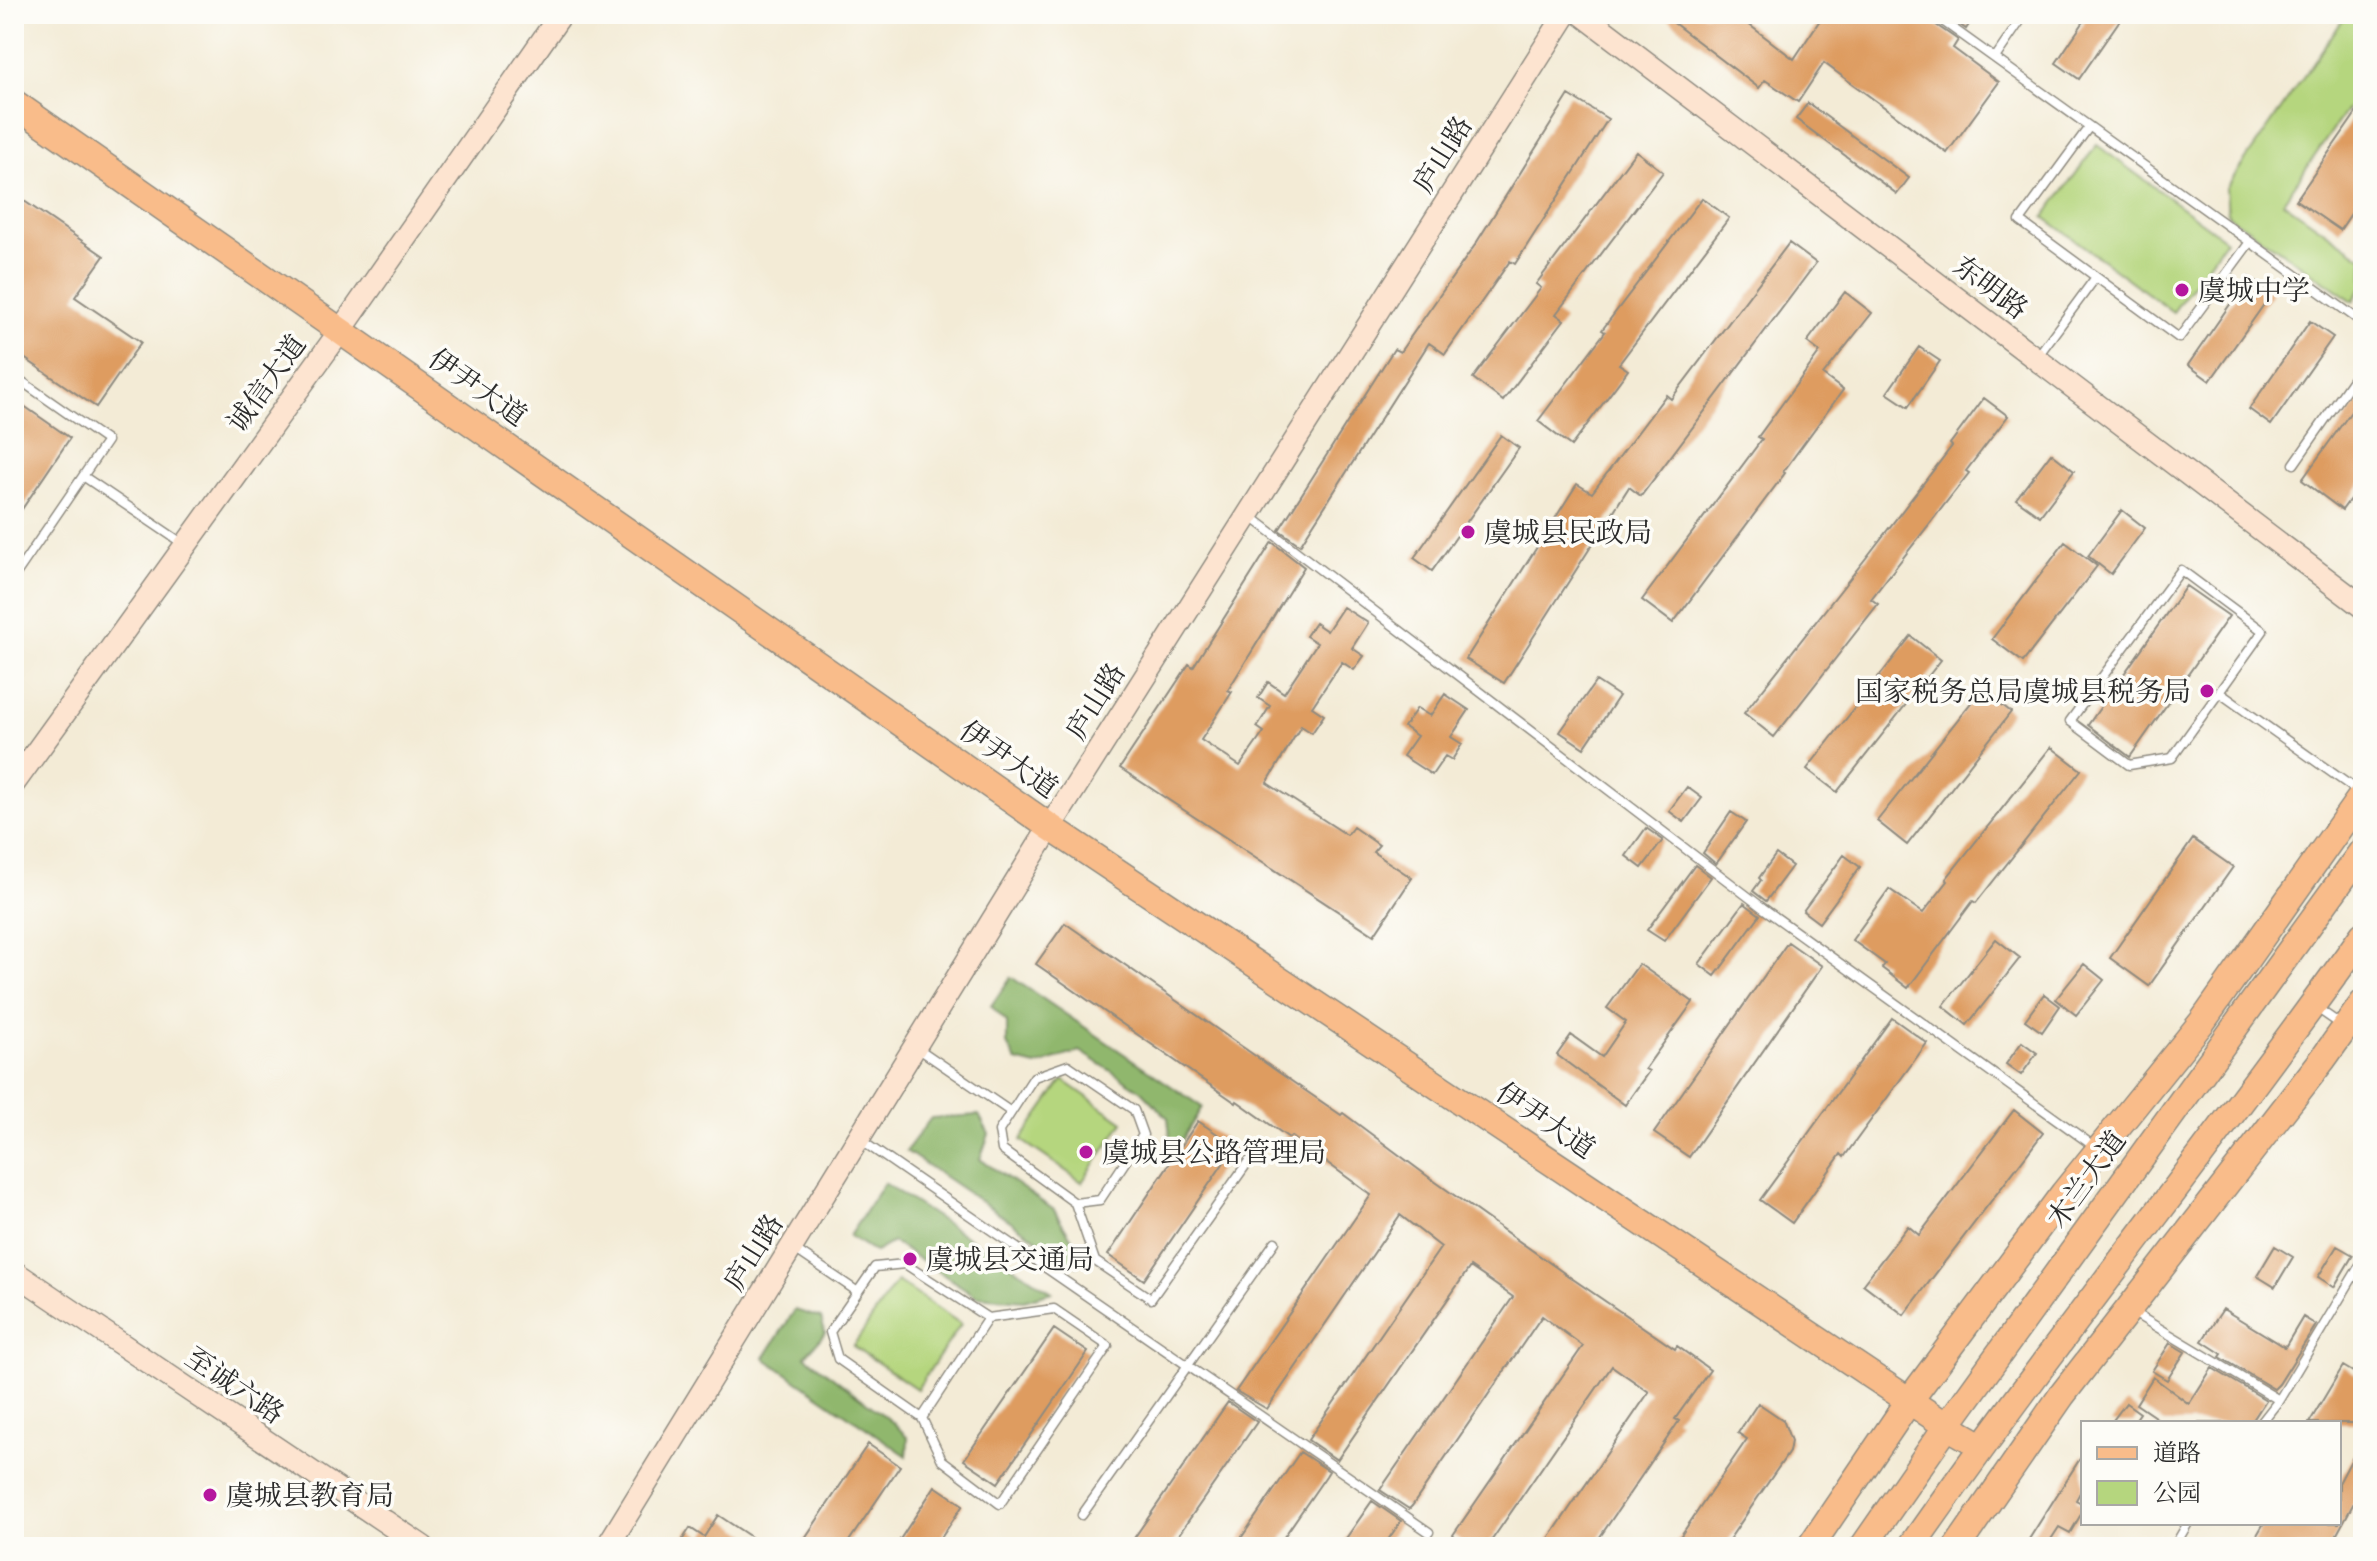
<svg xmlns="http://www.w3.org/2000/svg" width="2377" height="1561" font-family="'IM FELL Double Pica','Noto Serif SC',serif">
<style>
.green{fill:#b5d67e;stroke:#708054;stroke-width:2}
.forest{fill:#90b76d;stroke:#5e714c;stroke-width:2}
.building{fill:#de9c61}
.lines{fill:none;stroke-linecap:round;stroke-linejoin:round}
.lane-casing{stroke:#8f8b80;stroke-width:11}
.secondary-casing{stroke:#8f8b80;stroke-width:25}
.primary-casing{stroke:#8f8b80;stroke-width:29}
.lane{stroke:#fff;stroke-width:8}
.secondary{stroke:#fde4d0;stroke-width:22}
.primary{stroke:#f9bc8a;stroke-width:26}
.poi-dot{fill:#b5179e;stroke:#fdfcf7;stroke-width:3}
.labels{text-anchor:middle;stroke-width:7;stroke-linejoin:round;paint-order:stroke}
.street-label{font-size:28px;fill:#2b2b2b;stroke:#fdfcf7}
.poi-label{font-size:28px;fill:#2b2b2b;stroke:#fdfcf7;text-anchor:start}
</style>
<rect width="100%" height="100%" fill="#fdfcf7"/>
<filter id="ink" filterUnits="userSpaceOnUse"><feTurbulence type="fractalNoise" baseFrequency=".0125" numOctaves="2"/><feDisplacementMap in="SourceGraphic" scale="16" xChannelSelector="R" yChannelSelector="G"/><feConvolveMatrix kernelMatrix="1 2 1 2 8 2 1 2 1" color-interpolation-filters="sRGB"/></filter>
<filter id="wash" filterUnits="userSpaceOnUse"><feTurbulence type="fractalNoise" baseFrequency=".006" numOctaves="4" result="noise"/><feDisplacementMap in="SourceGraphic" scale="32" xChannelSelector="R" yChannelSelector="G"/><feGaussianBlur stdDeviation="1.8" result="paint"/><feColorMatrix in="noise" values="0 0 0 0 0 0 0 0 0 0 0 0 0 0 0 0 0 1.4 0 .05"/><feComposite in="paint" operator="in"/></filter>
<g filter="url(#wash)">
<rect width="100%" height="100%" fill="#f3ebd6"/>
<path class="green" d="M2347 14 2363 16V86L2283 202 2363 258V286L2353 301 2228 215 2226 188Z
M2097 145 2226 240 2173 312 2044 217Z
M1063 1080 1123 1122 1082 1182 1021 1140Z
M897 1281 961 1324 917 1389 853 1346Z"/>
<path class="forest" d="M1011 977 1202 1107 1179 1145 1171 1146 1168 1118 1142 1091 1080 1051 1036 1066 1016 1061 1007 1044V1022L991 1006Z
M979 1115 989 1134 980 1159 1054 1210 1083 1257 1077 1266 906 1151 931 1118Z
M884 1183 1052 1292 1024 1300 976 1296 893 1242 875 1252 849 1236Z
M795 1310 821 1318 825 1333 805 1356 895 1424 908 1438 907 1456 764 1358Z"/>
<g id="blocks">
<path class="building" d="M1662 14H1735L1794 59 1824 14H1926L1929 20 1958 40 1953 48 1999 82 1947 153 1824 63 1798 102 1765 80 1759 88Z
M1945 14H1976L1966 29Z
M2089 14H2124L2079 79 2056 63Z
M1569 95 1608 119 1515 264 1510 261 1445 354 1429 343 1300 545 1279 530 1394 349 1400 352 1475 245Z
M1808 103 1909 178 1897 194 1796 119Z
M2363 103V196L2340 230 2296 200Z
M1636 151 1663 172 1556 314 1564 320 1503 401 1473 378 1541 288 1536 284Z
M14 194 104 256 75 297 141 342 96 407 14 351Z
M1702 198 1729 218 1619 364 1628 370 1571 446 1538 421 1605 332 1602 330Z
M1789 243 1816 263 1641 496 1629 487 1504 683 1466 659 1577 484 1592 493 1666 395 1671 399Z
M2249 277 2272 293 2210 381 2188 365Z
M1845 292 1872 313 1823 375 1843 390 1783 472 1785 473 1673 623 1642 600 1762 439 1758 437 1820 352 1807 342Z
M2310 321 2333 337 2271 425 2249 409Z
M1919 347 1940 361 1908 407 1887 393Z
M2363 395V481L2342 510 2302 480Z
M1984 398 2008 416 1966 471 1969 473 1871 599 1878 604 1774 737 1744 713 1866 558 1952 446 1950 444Z
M14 399 70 438 14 521Z
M1501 435 1519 448 1432 571 1414 558Z
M2051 453 2074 471 2040 516 2016 499Z
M2122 510 2145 528 2111 574 2088 556Z
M1272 542 1304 567 1228 690 1232 692 1201 740 1240 766 1264 732 1257 727 1270 706 1258 698 1268 682 1284 693 1317 643 1306 636 1315 623 1327 631 1343 607 1368 623 1352 648 1364 656 1354 670 1342 662 1312 707 1324 715 1312 733 1301 726 1267 783 1347 835 1353 827 1379 845 1373 852 1412 878 1374 935 1120 768 1189 664 1193 667Z
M2065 542 2097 566 2023 662 1992 639Z
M2186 586 2229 616 2130 757 2088 725Z
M1911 636 1941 660 1837 792 1807 769Z
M1596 681 1619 696 1584 748 1560 732Z
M1982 689 2011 712 1907 845 1877 821Z
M1445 694 1469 710 1451 737 1462 744 1452 760 1445 756 1432 775 1403 756 1417 736 1404 727 1417 708 1430 716Z
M2051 747 2081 770 1976 903 1973 901 1908 988 1882 968 1885 964 1852 940 1889 889 1923 913 1948 881 1946 879Z
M1687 787 1702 798 1684 822 1669 811Z
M1731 812 1746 822 1716 864 1703 853Z
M1646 828 1663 840 1642 868 1626 856Z
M2193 839 2233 867 2149 986 2110 958Z
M1776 854 1792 866 1766 901 1753 891 1761 880 1759 878Z
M1844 855 1860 867 1819 923 1803 911Z
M1695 865 1711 877 1664 941 1647 930Z
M1744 903 1760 915 1715 976 1699 964Z
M1065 923 1284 1076 1341 1115 1343 1113 1430 1178 1564 1273 1675 1349 1677 1346 1710 1370 1675 1419 1679 1421 1593 1547H1543L1649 1392 1612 1366 1487 1547H1470L1453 1535 1583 1346 1542 1316 1412 1506 1409 1509 1380 1490 1513 1297 1470 1267 1337 1460 1308 1440 1441 1247 1400 1215 1267 1409 1236 1391 1371 1195 1291 1136 1289 1138 1237 1101 1236 1103 1036 964Z
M1996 939 2020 958 1967 1025 1943 1006Z
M1788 942 1822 966 1689 1157 1654 1133Z
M1639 964 1693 1002 1645 1069 1649 1071 1625 1105 1557 1055 1571 1035 1602 1057 1626 1022 1607 1008Z
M2084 964 2104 980 2076 1015 2056 999Z
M2044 994 2060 1006 2042 1032 2025 1020Z
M1892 1018 1927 1043 1844 1157 1841 1154 1792 1223 1760 1200Z
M2022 1042 2037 1053 2021 1075 2006 1064Z
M2014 1110 2043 1133 1904 1315 1863 1284 1908 1226 1919 1235Z
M1198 1121 1235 1146 1144 1280 1108 1255Z
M2275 1246 2293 1257 2275 1287 2257 1276Z
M2337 1246 2353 1255 2334 1287 2318 1277Z
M2223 1309 2285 1347 2303 1317 2316 1325 2279 1384 2274 1389 2220 1357 2222 1354 2202 1341Z
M1054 1329 1088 1352 998 1483 964 1460Z
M2170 1343 2185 1352 2167 1380 2152 1371Z
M2343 1366 2363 1378V1423H2309Z
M2212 1368 2266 1400 2251 1423H2164L2136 1404 2153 1377 2189 1404Z
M1228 1402 1257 1422 1170 1547H1128Z
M1758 1403 1783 1420 1791 1441 1789 1452 1724 1547H1673L1747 1439 1738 1433Z
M2126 1403 2140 1413 2133 1423H2111Z
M2363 1438V1486L2330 1547H2250L2264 1523H2339V1483Z
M868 1444 900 1466 845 1547H799Z
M1300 1452 1329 1471 1326 1476 1277 1547H1235Z
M2083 1454V1487L2076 1500 2083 1504V1511L2070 1533 2059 1527 2046 1547H2024Z
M935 1486 963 1505 935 1547H895Z
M1372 1501 1401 1521 1383 1547H1340Z
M718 1515 751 1537 745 1547H678L690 1528 704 1537Z"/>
</g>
</g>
<g filter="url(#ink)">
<use href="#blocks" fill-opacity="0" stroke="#8f8b80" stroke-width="2"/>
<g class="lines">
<g class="lane-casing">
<path id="lane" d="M1933 14 2363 323
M1995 58 2025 14
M2089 127 2020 221 2179 338 2250 242
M2037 357 2096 277
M14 376 107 441 14 577
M2294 464 2363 365
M83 476 185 545
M1250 516 1763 908 2095 1147
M2181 570 2263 631 2172 758 2129 765 2070 721Z
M2220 693 2359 792
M2314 1006 2363 1040
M916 1047 1011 1112
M1068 1065 1134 1110 1143 1135 1100 1200 1075 1203 1002 1150 999 1131 1034 1077Z
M859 1139 1429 1532
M1075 1203 1095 1261 1151 1299 1248 1162
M793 1248 858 1292
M1054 1309 1108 1346 1000 1504 942 1460 922 1418 988 1318Z
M2132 1312 2279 1400
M922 1418 838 1359 830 1332 875 1267 905 1264 988 1318
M2261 1423 2279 1400 2363 1260
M1082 1515 1275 1242
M2174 1547 2188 1523"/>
</g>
<g class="secondary-casing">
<path id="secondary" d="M1582 14 2363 607
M14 783 341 330 561 14
M14 1272 423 1547
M607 1547 1050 827 1566 14"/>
</g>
<g class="primary-casing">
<path id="primary" d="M14 103 1050 827 1947 1426 1982 1446
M1810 1547 1909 1401 2064 1193 2202 1022 2363 794
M1863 1547 1947 1426 2363 850
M1911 1547C2056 1339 2216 1142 2363 935
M1957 1547 2062 1395 2323 1059 2363 1003"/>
</g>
<use href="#lane" class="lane"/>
<use href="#secondary" class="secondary"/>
<use href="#primary" class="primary"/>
</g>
</g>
<g class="poi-dot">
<circle cx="2182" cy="290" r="8"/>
<circle cx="1468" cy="532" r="8"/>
<circle cx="2207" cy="691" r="8"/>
<circle cx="1086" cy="1152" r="8"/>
<circle cx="910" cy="1259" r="8"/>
<circle cx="210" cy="1495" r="8"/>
</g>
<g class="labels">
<g class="street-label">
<text transform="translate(1442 154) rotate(-58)" y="10">庐山路</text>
<text transform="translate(1991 287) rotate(37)" y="10">东明路</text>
<text transform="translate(266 383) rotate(-54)" y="10">诚信大道</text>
<text transform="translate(478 387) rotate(35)" y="10">伊尹大道</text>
<text transform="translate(1095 701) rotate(-58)" y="10">庐山路</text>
<text transform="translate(1009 759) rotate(35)" y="10">伊尹大道</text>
<text transform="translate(1546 1120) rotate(34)" y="10">伊尹大道</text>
<text transform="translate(2086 1179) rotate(-54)" y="10">木兰大道</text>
<text transform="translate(753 1252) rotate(-58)" y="10">庐山路</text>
<text transform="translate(235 1385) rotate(34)" y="10">至诚六路</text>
</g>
<g class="poi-label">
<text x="2198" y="300">虞城中学</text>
<text x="1484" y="542">虞城县民政局</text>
<text x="2191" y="701" text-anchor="end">国家税务总局虞城县税务局</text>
<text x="1102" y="1162">虞城县公路管理局</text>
<text x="926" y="1269">虞城县交通局</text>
<text x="226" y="1505">虞城县教育局</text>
</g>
</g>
<rect width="2377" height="1561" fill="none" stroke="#fdfcf7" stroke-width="48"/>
<rect x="2081" y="1421" width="260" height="104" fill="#fdfcf7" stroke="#a9a8a5" stroke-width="2"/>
<rect x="2097" y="1447" width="40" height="12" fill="#f9bc8a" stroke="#a9a8a5" stroke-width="2"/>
<text x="2153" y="1461" font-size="24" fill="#2b2b2b">道路</text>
<rect x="2097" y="1481" width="40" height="24" fill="#b5d67e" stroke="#a9a8a5" stroke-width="2"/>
<text x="2153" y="1501" font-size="24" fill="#2b2b2b">公园</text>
</svg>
